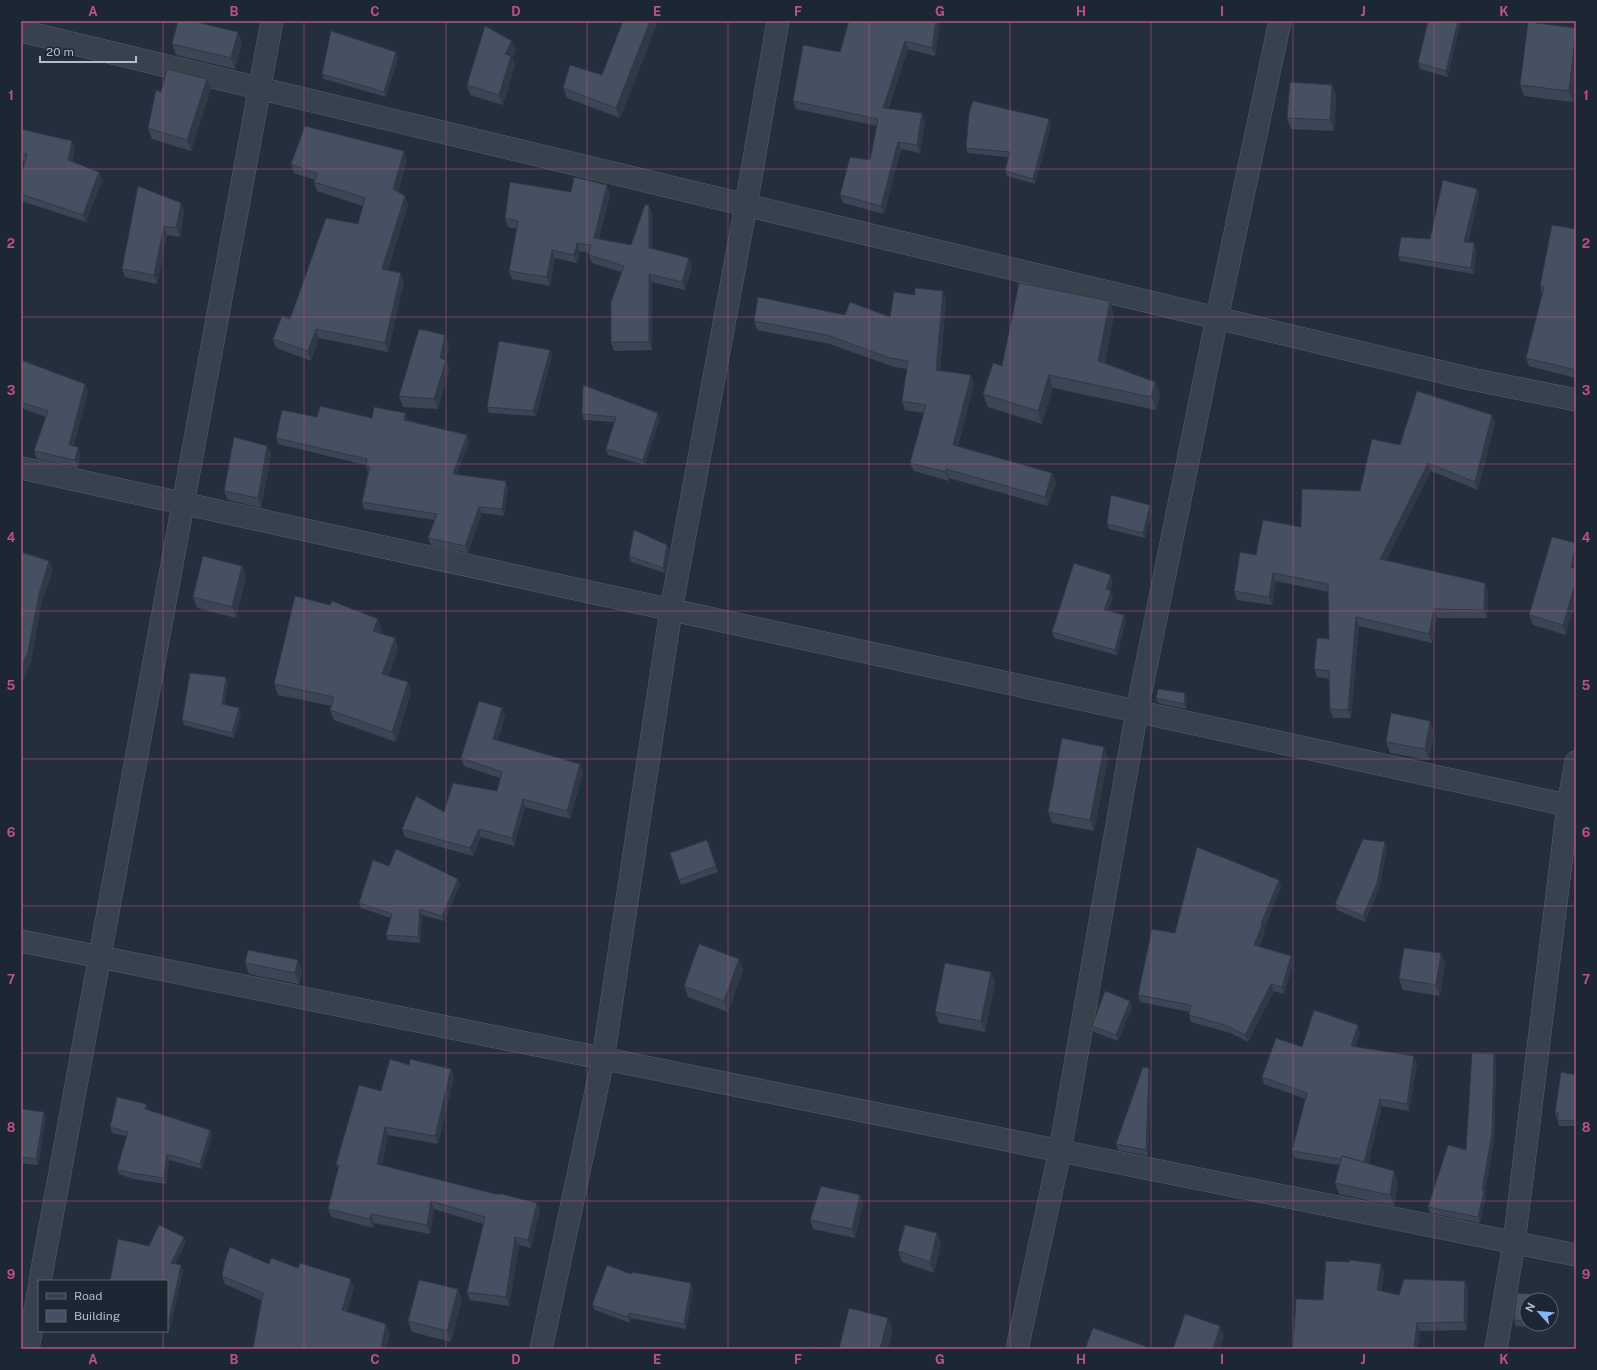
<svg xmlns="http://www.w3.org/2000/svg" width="1597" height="1370" font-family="'Public Sans',sans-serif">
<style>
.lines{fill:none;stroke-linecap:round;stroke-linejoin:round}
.minor-casing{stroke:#565f6c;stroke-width:23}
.minor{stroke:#38414e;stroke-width:22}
.wall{fill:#3b4654}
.shaded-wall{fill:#303945}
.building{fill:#455162;stroke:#303945}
.grid{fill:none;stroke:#bd5182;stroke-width:1;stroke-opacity:0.55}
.neatline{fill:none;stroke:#bd5182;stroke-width:1.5}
.grid-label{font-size:13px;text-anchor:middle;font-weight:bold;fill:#bd5182}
</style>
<rect width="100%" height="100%" fill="#242f3e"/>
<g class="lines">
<g class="minor-casing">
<path id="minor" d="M21 31 1471 379 1576 400
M21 468 1576 807
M21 941 1576 1255
M40 1281 272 21
M28 1349 39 1289
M541 1349 603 1059 671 610 746 205 778 21
M1017 1349 1060 1151 1137 711 1217 318 1280 21
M1496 1349 1514 1243 1568 806 1576 762"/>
</g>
<use href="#minor" class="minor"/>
</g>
<path class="wall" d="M623 21H658L620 118 567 98 563 88 602 75Z
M940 21 935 56 908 49 888 109 925 121 920 153 901 149 884 214 843 203 840 195 870 160 877 126 796 109 793 101 840 52Z
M1428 21 1448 77 1420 69 1418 63Z
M1576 28 1573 102 1524 96 1520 85Z
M512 41 516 51 512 57 515 65 503 105 470 95 467 85Z
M242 43 235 69 176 55 172 44Z
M398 58 386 97 324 79 322 74Z
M207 79 211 89 191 151 152 139 148 128 161 92Z
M1332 85 1336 96 1334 131 1291 129 1287 118Z
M1049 119 1051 125 1035 184 1007 176 1005 171 1008 157 968 153 966 148Z
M21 129 72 141 75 149 72 162 99 172 102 180 86 222 21 201V176L25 161H21Z
M404 151 407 160 398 192 405 196 408 205 388 270 404 282 388 352 319 338 311 361 276 348 273 339 290 319 358 224 363 206 317 191 314 182 315 180 294 173 291 164Z
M571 192 610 193 599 239 631 245 652 214V248L689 258 692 267 685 290 652 282V350L614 351 611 342 621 272 592 263 589 255V253L580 251 577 263 555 258 550 286 512 279 509 271 517 229 508 227 505 218Z
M1479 194 1468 243 1476 249 1474 274 1400 261 1398 256 1430 239Z
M181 203 184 211 180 237 167 235 157 284 125 277 122 269Z
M1576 229V378L1529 366 1526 358 1542 294 1540 286Z
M946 300 940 371 974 384 958 446 1052 473 1056 482 1048 506 949 478V481L914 471 910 463 924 413 905 410 902 401 907 369 894 367 830 344 757 330 754 321 845 315 890 317Z
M1114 314 1105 363 1155 382 1160 394 1156 410 1053 388 1042 424 988 407 983 394 1002 366Z
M449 345 446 361 449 370 438 409 403 407 399 396Z
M550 350 552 355 536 416 489 413 487 407Z
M21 360 85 384 88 392 73 446 78 447 80 455 78 468 37 459 34 451 46 417 21 408Z
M582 414 660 418 645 465 608 455 606 449 614 422 584 420Z
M317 417 372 418 408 420H407L467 435 469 442 457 474 508 488 504 516 482 513 468 553 431 545 428 538 435 520 364 509 362 502 368 472 366 465 278 444 276 438Z
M1495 423 1478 490 1431 471 1386 560 1485 583 1488 592 1487 618H1437L1432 643 1359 626 1351 718H1333L1330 709 1329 679 1317 677 1314 669 1329 639 1328 592 1276 581 1272 605 1237 600 1234 591 1256 555 1360 491 1400 445Z
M267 446 271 455 261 508 228 500 224 491Z
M1150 505 1152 511 1145 538 1109 529 1107 524Z
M1576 543 1566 635 1533 625 1529 615Z
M669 550 665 573 631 562 629 556Z
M242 566 246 577 236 618 197 608 193 597Z
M1113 581 1109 590 1113 597 1108 611 1124 615 1126 620 1117 655 1054 638 1052 632Z
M378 619 382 630 380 633 395 638 398 649 389 676 408 682 411 692 396 742 334 720 330 710 332 706 278 695 274 684Z
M228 683 224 704 241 714 234 738 184 725 182 720Z
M1185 693 1187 698 1186 709 1158 703 1156 698Z
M502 708 505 716 498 740 583 772 570 819 525 807 514 846 481 837 473 856 405 837 402 829 497 791 500 778 464 766 461 758Z
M1430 721 1434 732 1429 760 1390 753 1386 742Z
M1108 758 1094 831 1052 823 1048 812Z
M707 840 718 872 681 885 670 853Z
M1385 842 1387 848 1379 889 1365 922 1337 910 1335 904Z
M389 866 460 884 444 921 422 915 420 943 388 940 386 935 391 918 361 908 359 903Z
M1279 880 1281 887 1264 929 1265 932 1259 947 1293 963 1284 994 1274 991 1248 1042 1231 1033 1191 1022 1189 1015 1190 1012 1140 1002 1138 995 1175 933Z
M1441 953 1445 964 1440 996 1403 990 1399 979Z
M739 959 743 970 728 1012 688 997 684 986Z
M298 960 302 971 299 984 249 974 245 963Z
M991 972 995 983 985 1032 939 1023 935 1012Z
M1130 1001 1132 1007 1118 1041 1094 1032 1092 1026Z
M1360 1032 1355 1046 1417 1063 1409 1111 1382 1106 1368 1163 1398 1182 1394 1206 1339 1194 1335 1183 1339 1165 1295 1158 1292 1151 1306 1099 1264 1084 1262 1077 1302 1047Z
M1494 1054 1496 1060 1494 1139 1485 1193 1486 1196 1480 1223 1430 1213 1428 1207 1466 1150Z
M409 1065 451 1069 454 1077 438 1144 388 1135 382 1165 495 1194 537 1203 540 1211 531 1248 519 1245 509 1306 470 1300 467 1292 483 1224 434 1209 430 1234 374 1223 373 1228 332 1217 328 1209 338 1169 336 1164 381 1091Z
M1151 1074 1148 1156 1118 1150 1116 1144Z
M1576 1075V1126H1559L1555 1113Z
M146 1104 148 1110 210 1130 212 1135 202 1169 169 1160 166 1184 133 1179 119 1174 117 1169 127 1136 112 1133 110 1127Z
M21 1109 44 1112 46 1118 38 1165 21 1163Z
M863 1204 855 1238 813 1229 810 1220Z
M937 1233 941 1244 934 1273 902 1262 898 1251Z
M186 1242 175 1264 183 1271 170 1329 167 1328V1281L149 1246Z
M269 1264 354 1288 347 1312 390 1333 386 1349H253L261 1300 225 1284 222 1276Z
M1384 1272 1381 1291 1399 1295 1465 1281 1468 1289 1467 1330 1420 1331 1323 1300Z
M631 1274 693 1289 686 1329 631 1318 630 1323 595 1310 592 1305Z
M458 1289 462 1300 451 1342 412 1332 408 1321Z
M1517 1293 1544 1295 1545 1300H1527V1324H1543V1328L1516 1326 1514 1320Z"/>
<path class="shaded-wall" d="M650 21H658L620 118 616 108Z
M936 21H940L935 56 932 48Z
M1458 21H1461L1448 77 1446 71Z
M1576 28V76L1573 102 1569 91Z
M238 32 242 43 235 69 231 58Z
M512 41 516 51 512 57 515 65 503 105 499 95 505 54Z
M905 41 908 49 885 115 883 108Z
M396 52 398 58 386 97 384 92Z
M207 79 211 89 191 151 187 140Z
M1332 85 1336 96 1334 131 1330 120Z
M922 113 925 121 920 153 917 145Z
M1049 119 1051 125 1035 184 1033 179Z
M72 141 75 149 71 168 68 160Z
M898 142 901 149 884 214 881 206Z
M404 151 407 160 396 198 393 189Z
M99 172 102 180 86 222 83 215Z
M607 185 610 193 597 246 594 238Z
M1477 189 1479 194 1466 248 1464 242Z
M405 196 408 205 385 278 382 269Z
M181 203 184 211 180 237 176 228Z
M649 205 652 214V256L649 248Z
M164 226 167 235 157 284 154 275Z
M577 243 580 251 577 263 574 255Z
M1474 243 1476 249 1474 274 1471 268Z
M552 250 555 258 550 286 547 277Z
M689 258 692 267 685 290 682 282Z
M401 273 404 282 388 352 385 343Z
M649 274 652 282V350L649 342Z
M943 291 946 300 939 379 936 370Z
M1110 301 1114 314 1103 374 1098 361Z
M21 329 22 333 21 339Z
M316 329 319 338 311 361 308 351Z
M445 335 449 345 446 361 449 370 438 409 434 399 440 358Z
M550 350 552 355 536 416 533 411Z
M971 375 974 384 956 453 953 445Z
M1049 375 1053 388 1042 424 1038 411Z
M1155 382 1160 394 1156 410 1151 397Z
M85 384 88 392 72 453 69 445Z
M405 413 408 420 406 426 404 420Z
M658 413 660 418 645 465 643 460Z
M1492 415 1495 423 1478 490 1475 482Z
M467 435 469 442 455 480 453 474Z
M267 446 271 455 261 508 258 498Z
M78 447 80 455 78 468 75 460Z
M1428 463 1431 471 1383 567 1380 559Z
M946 469 949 478V481L946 472Z
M1052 473 1056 482 1048 506 1045 497Z
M506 481 508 488 504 516 502 509Z
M1150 505 1152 511 1145 538 1143 533Z
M479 507 482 513 468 553 465 546Z
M1576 543V569L1571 567Z
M667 545 669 550 665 573 663 568Z
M49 561 53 570 42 603 31 662 22 684 21 681V669L39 594Z
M242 566 246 577 236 618 232 607Z
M1273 573 1276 581 1272 605 1269 597Z
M1111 575 1113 581 1108 594 1106 589Z
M1576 581V602L1566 635 1563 625Z
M1485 583 1488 592 1487 618 1484 610Z
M1111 591 1113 597 1106 616 1104 610Z
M1434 609 1437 618 1432 643 1429 634Z
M1124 615 1126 620 1117 655 1115 650Z
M1356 617 1359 626 1351 718 1348 710Z
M378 619 382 630 377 641 373 631Z
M395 638 398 649 386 684 382 674Z
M226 677 228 683 224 709 222 704Z
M408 682 411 692 396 742 392 732Z
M1185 693 1187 698 1186 709 1184 704Z
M239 708 241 714 234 738 232 733Z
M502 708 505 716 496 747 493 739Z
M1430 721 1434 732 1429 760 1425 749Z
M1104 747 1108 758 1094 831 1090 820Z
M580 764 583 772 570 819 567 811Z
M523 799 525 807 514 846 512 838Z
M479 829 481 837 473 856 470 848Z
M1385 842 1387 848 1379 889 1365 922 1363 916Z
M458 879 460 884 444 921 442 916Z
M1279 880 1281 887 1264 929 1265 932 1257 953 1254 945 1261 924Z
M420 909 422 915 420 943 418 937Z
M1441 953 1445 964 1440 996 1436 985Z
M1291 956 1293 963 1284 994 1282 987Z
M739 959 743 970 728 1012 724 1001Z
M298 960 302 971 299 984 295 973Z
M991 972 995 983 985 1032 981 1021Z
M1271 984 1274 991 1248 1042 1245 1035Z
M1130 1001 1132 1007 1118 1041 1116 1035Z
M1358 1025 1360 1032 1353 1053 1351 1046Z
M1494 1054 1496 1060 1494 1139 1485 1193 1486 1196 1480 1223 1478 1217 1482 1190Z
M1414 1056 1417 1063 1409 1111 1407 1104Z
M1149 1068 1151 1074 1148 1156 1146 1150Z
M451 1069 454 1077 438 1144 435 1136Z
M1380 1099 1382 1106 1367 1170 1364 1163Z
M146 1104 148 1109 147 1115 145 1109Z
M44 1112 46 1118 38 1165 36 1159Z
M385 1127 388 1135 380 1173 377 1164Z
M210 1130 212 1135 202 1169 200 1164Z
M167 1154 169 1160 166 1184 164 1178Z
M1394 1171 1398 1182 1394 1206 1390 1195Z
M860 1195 863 1204 855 1238 852 1229Z
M431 1201 434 1209 430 1234 427 1225Z
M537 1203 540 1211 531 1248 528 1240Z
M371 1214 374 1223 373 1228 370 1219Z
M937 1233 941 1244 934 1273 930 1262Z
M184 1237 186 1242 173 1269 171 1263Z
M515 1237 519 1245 509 1306 506 1297Z
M1381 1264 1384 1272 1380 1298 1377 1290Z
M181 1265 183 1271 170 1329 168 1324Z
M351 1279 354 1288 345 1319 342 1310Z
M1465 1281 1468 1289 1467 1330 1464 1322Z
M691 1283 693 1289 686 1329 684 1324Z
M458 1289 462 1300 451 1342 447 1331Z
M629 1313 631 1318 630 1323 628 1317Z
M888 1318 893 1331 888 1349H880Z
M1417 1323 1420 1331 1418 1349H1414Z
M386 1324 390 1333 386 1349H381Z
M1220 1326 1224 1336 1220 1349H1213Z"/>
<path class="building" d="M178 21H192L238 32 231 58 172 44Z
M623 21H650L616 108 563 88 570 65 602 75Z
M849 21H936L932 48 905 41 883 108 922 113 917 145 898 142 881 206 840 195 850 157 870 160 878 119 793 101 803 45 840 52Z
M1428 21H1458L1446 71 1418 63Z
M1528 22 1576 28 1569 91 1520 85Z
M485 26 512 41 505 54 511 56 499 95 467 85Z
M331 31 396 52 384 92 322 74Z
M167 69 207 79 187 140 148 128 156 90 161 92Z
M1290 82 1332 85 1330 120 1287 118Z
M973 101 1049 119 1033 179 1005 171 1010 152 966 148 969 113Z
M305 126 404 151 393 189 405 196 382 269 401 273 385 343 316 329 308 351 273 339 282 316 290 319 326 218 358 224 365 198 314 182 318 174 291 164Z
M21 129 72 141 68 160 99 172 83 215 21 194V176L27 154 21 153Z
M574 177 607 185 594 238 631 245 645 205H649V248L689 258 682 282 649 274V342H611V302L624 266 589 255 591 245 577 243 574 255 552 250 547 277 509 271 518 221 505 218 510 182 571 192Z
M1443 180 1477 189 1464 242 1474 243 1471 268 1398 256 1401 237 1430 239Z
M138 186 181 203 176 228 164 226 154 275 122 269Z
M1552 225 1576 229V370L1526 358 1544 287 1540 286Z
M1019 283 1110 301 1098 361 1155 382 1151 397 1049 375 1038 411 983 394 993 363 1002 366Z
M915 288 943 291 936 370 971 375 953 445 1052 473 1045 497 946 469V472L910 463 926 405 902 401 908 361 890 358 827 335 754 321 758 297 845 315 850 302 890 317 894 292 915 295Z
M419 329 445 335 440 358 446 360 434 399 399 396Z
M499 341 550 350 533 411 487 407Z
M21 360 85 384 69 445 78 447 75 460 34 451 48 411 21 402Z
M583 385 658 413 643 460 606 449 616 417 582 414Z
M1417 391 1492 415 1475 482 1428 463 1380 559 1485 583 1484 610 1434 609 1429 634 1356 617 1348 710 1330 709 1329 671 1314 669 1317 638 1329 639 1328 584 1273 573 1269 597 1234 591 1240 552 1256 555 1263 520 1301 527 1302 489 1360 491 1372 439 1400 445Z
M320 406 372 418 374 407 405 413 404 420 467 435 453 474 506 481 502 509 479 507 465 546 428 538 437 514 362 502 370 466H366L367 459 276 438 282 410 317 417Z
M234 437 267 446 258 498 224 491Z
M1111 495 1150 505 1143 533 1107 524Z
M634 530 667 545 663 568 629 556Z
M1552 537 1576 543 1571 567 1576 568V581L1563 625 1529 615Z
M21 552 49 561 39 594 28 652 21 669Z
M203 556 242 566 232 607 193 597Z
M1074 563 1111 575 1106 589 1111 591 1104 610 1124 615 1115 650 1052 632Z
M295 596 330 605 332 601 378 619 373 631 395 638 382 674 408 682 392 732 330 710 334 697 274 684Z
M190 673 226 677 222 704 239 708 232 733 182 720Z
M1158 689 1185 693 1184 704 1156 698Z
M479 701 502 708 493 739 580 764 567 811 523 799 512 838 479 829 470 848 402 829 416 796 444 812 453 783 497 791 502 772 461 758Z
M1391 713 1430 721 1425 749 1386 742Z
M1062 738 1104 747 1090 820 1048 812Z
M1363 839 1385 842 1377 883 1363 916 1335 904Z
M707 840 716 866 679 880 670 853Z
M1197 847 1279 880 1261 924 1262 925 1254 945 1291 956 1282 987 1271 984 1245 1035 1228 1026 1189 1015 1191 1005 1138 995 1152 929 1175 933Z
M396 849 458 879 442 916 420 909 418 937 386 935 392 914 359 903 373 860 389 866Z
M699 944 739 959 724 1001 684 986Z
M1404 948 1441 953 1436 985 1399 979Z
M248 950 298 960 295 973 245 963Z
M945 963 991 972 981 1021 935 1012Z
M1105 991 1130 1001 1116 1035 1092 1026Z
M1314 1010 1358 1025 1351 1046 1414 1056 1407 1104 1380 1099 1364 1162 1342 1156 1341 1159 1292 1151 1307 1093 1262 1077 1276 1038 1302 1047Z
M1472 1053 1494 1054 1492 1133 1482 1190 1484 1191 1478 1217 1428 1207 1448 1145 1466 1150Z
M390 1059 409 1065 410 1059 451 1069 435 1136 385 1127 377 1164 495 1194H502L537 1203 528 1240 515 1237 506 1297 467 1292 485 1217 431 1201 427 1225 371 1214 370 1219 328 1209 339 1165 336 1164 359 1085 381 1091Z
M1143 1067 1149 1068 1146 1150 1116 1144Z
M1561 1072 1576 1075V1121L1557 1120 1559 1113H1555Z
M117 1097 146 1104 145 1109 210 1130 200 1164 167 1154 164 1178 131 1173 117 1169 128 1132 110 1127Z
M21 1109 44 1112 36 1159 21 1157Z
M1342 1156 1394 1171 1390 1195 1335 1183Z
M821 1186 860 1195 852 1229 810 1220Z
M159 1225 184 1237 171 1263 181 1265 168 1324 167 1323V1281H110L118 1239 149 1246Z
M905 1225 937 1233 930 1262 898 1251Z
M230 1247 269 1264 271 1258 298 1268 300 1263 351 1279 342 1310 386 1324 381 1349H253L263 1293 222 1276 225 1260Z
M1350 1260 1381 1264 1377 1290 1399 1295 1404 1279 1465 1281 1464 1322 1417 1323 1414 1349H1293L1296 1299 1323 1300 1326 1261 1349 1262Z
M607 1265 631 1274 632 1272 691 1283 684 1324 629 1313 628 1317 592 1305Z
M419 1280 458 1289 447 1331 408 1321Z
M1517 1293 1544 1295 1543 1300H1527V1321L1514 1320Z
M849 1308 888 1318 880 1349H839Z
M1185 1314 1220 1326 1213 1349H1173Z
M1093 1328 1153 1349H1085Z
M813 1347 829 1349H813Z"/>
<path class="grid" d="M163 21V1281M304 21V1349M446 21V1349M587 21V1349M728 21V1349M869 21V1349M1010 21V1349M1151 21V1349M1293 21V1349M1434 21V1349M21 169H1576M21 317H1576M21 464H1576M21 611H1576M21 759H1576M21 906H1576M21 1053H1576M21 1201H1576M163 1331V1349"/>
<rect width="1597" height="1370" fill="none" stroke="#1d2633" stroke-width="44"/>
<rect x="38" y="1280" width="130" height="52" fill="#1d2633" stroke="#59626f"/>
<rect x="46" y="1293" width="20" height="6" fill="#38414e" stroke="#59626f"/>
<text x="74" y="1300" font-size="12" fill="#b4bcc9">Road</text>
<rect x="46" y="1310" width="20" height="12" fill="#455162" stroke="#59626f"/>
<text x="74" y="1320" font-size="12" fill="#b4bcc9">Building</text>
<g transform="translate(1539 1312) rotate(297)"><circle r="19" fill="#1d2633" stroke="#59626f"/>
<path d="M0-3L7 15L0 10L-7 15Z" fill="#8ab4f8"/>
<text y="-6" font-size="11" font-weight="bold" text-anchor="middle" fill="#b4bcc9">N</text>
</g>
<path d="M40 56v6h96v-6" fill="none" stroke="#b4bcc9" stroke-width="2"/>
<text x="46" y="56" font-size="12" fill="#b4bcc9" stroke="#1d2633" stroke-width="3" paint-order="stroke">20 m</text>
<rect x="22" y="22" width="1553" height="1326" class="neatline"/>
<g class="grid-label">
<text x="93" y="16">A</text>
<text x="234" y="16">B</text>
<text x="375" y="16">C</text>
<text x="516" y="16">D</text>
<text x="657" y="16">E</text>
<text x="798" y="16">F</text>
<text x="940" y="16">G</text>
<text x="1081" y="16">H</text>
<text x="1222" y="16">I</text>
<text x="1363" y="16">J</text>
<text x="1504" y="16">K</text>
<text x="11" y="100">1</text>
<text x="1586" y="100">1</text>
<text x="11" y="248">2</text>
<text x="1586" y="248">2</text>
<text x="11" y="395">3</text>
<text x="1586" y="395">3</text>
<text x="11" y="542">4</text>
<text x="1586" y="542">4</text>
<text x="11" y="690">5</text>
<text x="1586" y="690">5</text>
<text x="11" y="837">6</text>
<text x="1586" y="837">6</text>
<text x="11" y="984">7</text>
<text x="1586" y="984">7</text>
<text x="11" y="1132">8</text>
<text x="1586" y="1132">8</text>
<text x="11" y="1279">9</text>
<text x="1586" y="1279">9</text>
<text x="93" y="1364">A</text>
<text x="234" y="1364">B</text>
<text x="375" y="1364">C</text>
<text x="516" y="1364">D</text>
<text x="657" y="1364">E</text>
<text x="798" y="1364">F</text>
<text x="940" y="1364">G</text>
<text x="1081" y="1364">H</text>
<text x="1222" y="1364">I</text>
<text x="1363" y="1364">J</text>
<text x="1504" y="1364">K</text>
</g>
</svg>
